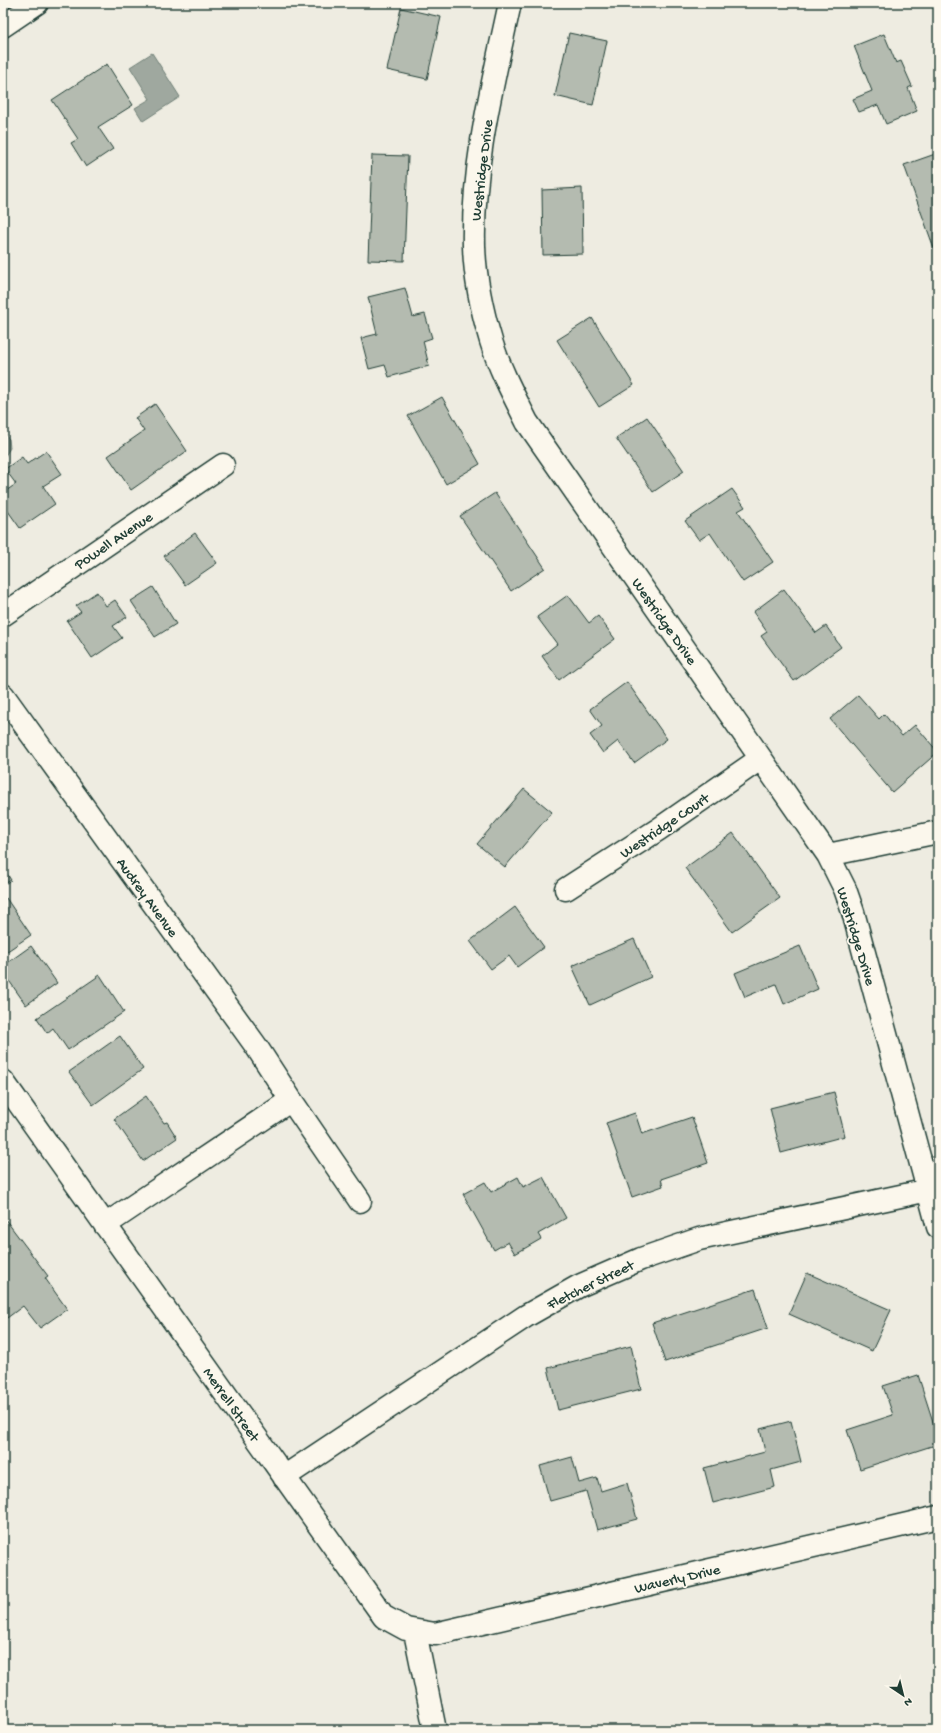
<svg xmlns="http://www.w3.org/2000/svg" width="941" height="1733" font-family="'Gochi Hand',sans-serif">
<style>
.water{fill:#9fa89f;stroke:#6c7d74}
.building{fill:#b4bbb0;stroke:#1f3d34}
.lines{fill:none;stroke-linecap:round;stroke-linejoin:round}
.street-casing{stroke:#1f3d34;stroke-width:25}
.street{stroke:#fbf7ec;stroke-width:22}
.labels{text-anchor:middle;stroke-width:3.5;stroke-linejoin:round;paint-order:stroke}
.street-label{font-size:15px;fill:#1f3d34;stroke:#fbf7ec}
</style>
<rect width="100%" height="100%" fill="#eeece1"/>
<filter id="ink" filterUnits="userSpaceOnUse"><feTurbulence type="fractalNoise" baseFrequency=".025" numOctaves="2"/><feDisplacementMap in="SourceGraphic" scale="8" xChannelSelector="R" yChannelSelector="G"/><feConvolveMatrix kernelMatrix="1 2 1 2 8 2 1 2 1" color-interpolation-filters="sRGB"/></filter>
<g filter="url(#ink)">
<path class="water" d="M152 53 180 97 143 121 135 108 150 99 130 67Z
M3 433 9 439 10 448 3 459Z"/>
<path class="building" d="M586 3H613L612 8Z
M401 8 441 17 427 79 387 70Z
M569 33 607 41 593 105 555 96Z
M884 34 896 63 901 61 912 86 908 88 917 111 886 124 878 105 859 112 853 99 872 91 854 46Z
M107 64 133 105 98 127 113 149 86 167 71 143 78 139 52 100Z
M938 153V246L934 248 904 165Z
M372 155 408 156 404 261 368 260Z
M582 188 583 254 543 255 542 190Z
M405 288 413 317 425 314 432 338 423 341 429 366 389 377 385 365 369 369 361 338 377 334 368 297Z
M592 318 634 385 599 407 557 340Z
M442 397 480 464 446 484 408 416Z
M155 404 187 451 131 490 108 456 144 431 135 418Z
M647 417 684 471 653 492 616 438Z
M46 451 62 474 43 486 55 504 20 528 3 504V493L16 484 5 469 22 457 27 464Z
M732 489 745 507 738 511 773 562 743 582 710 533 699 540 685 521Z
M495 493 545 568 511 591 460 516Z
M195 533 217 563 185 585 164 556Z
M153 587 176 624 155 637 131 601Z
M784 589 816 633 826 626 841 647 794 681 761 636 767 632 753 612Z
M97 592 106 606 115 600 127 617 113 626 122 638 92 658 67 621 81 612 76 606Z
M568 595 589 623 598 616 615 639 559 680 542 656 557 644 537 617Z
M627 682 667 739 634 763 618 741 603 753 590 735 602 726 590 709Z
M858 695 879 719 884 714 902 736 915 725 938 752 892 792 830 719Z
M524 789 552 812 505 867 477 844Z
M733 833 780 898 732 932 685 868Z
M3 868 11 880 3 885Z
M6 898 31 935 3 954V900Z
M515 907 544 947 517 967 509 956 491 969 470 941Z
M634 939 651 977 590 1005 572 966Z
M31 946 57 983 26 1005 3 972V966Z
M800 946 818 989 784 1004 776 984 745 997 735 973Z
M100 975 124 1012 68 1050 53 1028 47 1033 37 1018Z
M120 1036 143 1069 93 1105 69 1072Z
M834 1092 845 1136 781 1153 770 1108Z
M146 1096 164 1123 167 1122 177 1138 143 1161 114 1119Z
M635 1113 642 1134 692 1117 708 1163 661 1179 663 1186 632 1197 606 1123Z
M518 1177 523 1187 543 1177 566 1218 538 1234 541 1239 515 1254 508 1242 494 1250 463 1194 485 1182 491 1192Z
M5 1219 48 1276 45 1278 67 1309 40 1328 23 1306 7 1318 3 1313V1221Z
M807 1273 891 1310 872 1351 789 1314Z
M755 1289 768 1328 665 1362 652 1323Z
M631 1346 641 1389 558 1410 548 1368Z
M918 1375 938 1437V1444L860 1469 847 1430 893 1415 883 1386Z
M791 1421 801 1462 771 1470 775 1487 713 1503 704 1468 765 1452 760 1429Z
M572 1457 579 1483 597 1478 601 1491 627 1483 637 1519 597 1530 586 1491 550 1501 540 1466Z"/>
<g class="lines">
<g class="street-casing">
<path id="street" d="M510 3C493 83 472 164 474 246 475 278 482 311 491 341 500 370 514 396 527 422L828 855 845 889 853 912 938 1227
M3 26 37 3
M3 615 223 465
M3 695 256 1046 291 1100 360 1201
M828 855 938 832
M566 889 659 829 760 759
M3 1081 384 1617 406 1629 435 1634 938 1517
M105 1225 291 1100
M284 1477 526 1316 579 1286 641 1259 699 1239 938 1188
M415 1632 435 1730"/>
</g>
<use href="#street" class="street"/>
</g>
</g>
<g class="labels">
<g class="street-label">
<text transform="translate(481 170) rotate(-83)" y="5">Westridge Drive</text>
<text transform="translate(113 540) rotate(-34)" y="5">Powell Avenue</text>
<text transform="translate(665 621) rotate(55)" y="5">Westridge Drive</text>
<text transform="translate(664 825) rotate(-34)" y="5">Westridge Court</text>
<text transform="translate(148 897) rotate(54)" y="5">Audrey Avenue</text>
<text transform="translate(857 936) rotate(73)" y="5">Westridge Drive</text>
<text transform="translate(590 1284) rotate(-26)" y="5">Fletcher Street</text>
<text transform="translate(232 1404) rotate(55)" y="5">Merrell Street</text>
<text transform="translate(677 1578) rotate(-13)" y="5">Waverly Drive</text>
</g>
</g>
<rect width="941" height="1733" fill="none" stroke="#fbf7ec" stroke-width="16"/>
<rect x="8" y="8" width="925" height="1717" fill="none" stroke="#1f3d34" stroke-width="1.5" filter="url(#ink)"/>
<g transform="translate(903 1695) rotate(145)" stroke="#fbf7ec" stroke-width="3" paint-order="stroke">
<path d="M0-3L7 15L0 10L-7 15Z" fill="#1f3d34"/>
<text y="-6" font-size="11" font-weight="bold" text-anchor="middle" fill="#1f3d34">N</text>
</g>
</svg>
